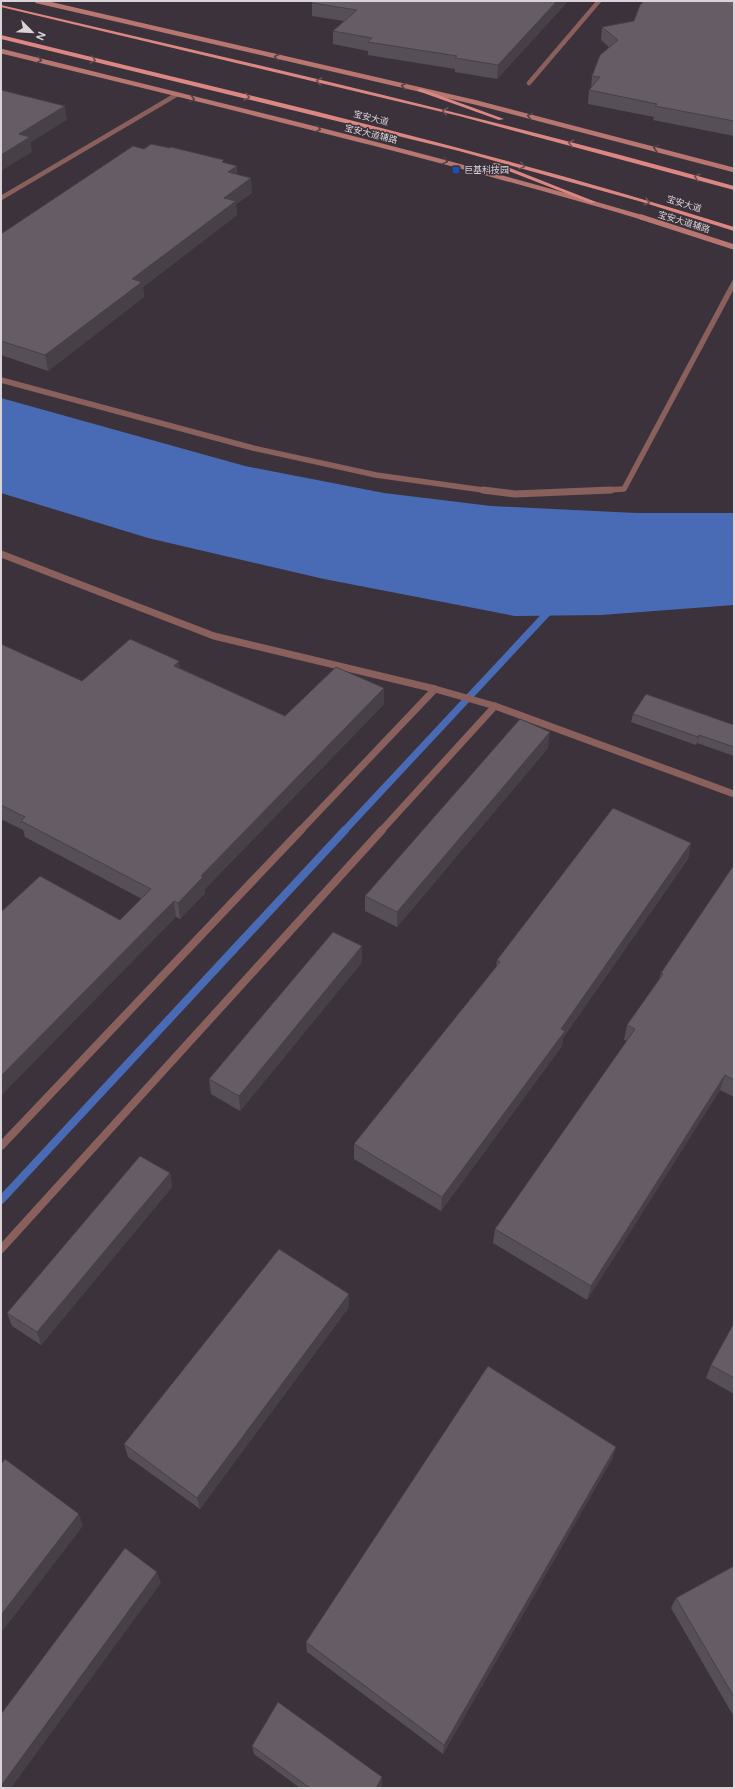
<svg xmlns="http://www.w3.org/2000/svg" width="735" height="1789" font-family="'DM Sans','Noto Sans SC',sans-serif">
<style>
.water{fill:#496bb5}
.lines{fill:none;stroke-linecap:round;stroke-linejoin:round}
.stream-far1{stroke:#496bb5;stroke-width:7}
.stream{stroke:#496bb5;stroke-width:8}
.minor-far3{stroke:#8a605c;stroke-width:4.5}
.minor-far2{stroke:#8a605c;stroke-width:5.5}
.minor-far1{stroke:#8a605c;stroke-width:7}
.minor{stroke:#8a605c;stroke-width:8}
.secondary-far1{stroke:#b87671;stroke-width:4.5}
.secondary{stroke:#b87671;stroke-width:5.5}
.primary{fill:#dc8781;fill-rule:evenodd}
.wall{fill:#574f57}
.shaded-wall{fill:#474047}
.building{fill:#655c65;stroke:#474047}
.oneway{stroke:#544046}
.oneway2{stroke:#735054}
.transit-dot{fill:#1a4fb4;stroke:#3b323b;stroke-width:1.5}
.labels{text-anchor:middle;stroke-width:3;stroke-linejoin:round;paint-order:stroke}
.far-street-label{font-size:9px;fill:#dad4d9;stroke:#3b323b}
.far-poi-label{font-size:9px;fill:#dad4d9;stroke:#3b323b;text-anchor:start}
</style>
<rect width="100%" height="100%" fill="#3b323b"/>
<path class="water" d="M1 398 245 466 384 493 491 506 636 513H734V605L601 615 515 616 324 579 148 538 1 493Z"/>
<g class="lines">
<path class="stream-far1" d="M344 831 552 608"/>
<path class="stream" d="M1 1200 345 830"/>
<path class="minor-far3" d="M529 83 599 1
M1 198 176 95"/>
<path class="minor-far2" d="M1 380 253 448 376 475 490 491
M589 491 624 489 734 283"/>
<path class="minor-far1" d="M483 490 515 494 611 490
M1 554 214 636 435 689 495 706 734 794
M300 831 435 689
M381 831 495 706"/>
<path class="minor" d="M1 1146 301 830
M1 1249 382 830"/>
<path class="secondary-far1" d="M37 1 474 102 734 170
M1 51C216 104 432 155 644 218"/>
<path class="secondary" d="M641 217 734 247"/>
<path class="primary" d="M1 5C246 62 491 118 734 186V190L459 116 1 7Z
M1 35C247 95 493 151 734 227V231L642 202 459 151 1 39Z
M418 89H422L504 119 499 120 418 91Z
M493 163H497L596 202 591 203 493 165Z"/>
</g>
<path class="wall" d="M568 1 497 79 455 72V69L368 55V51L333 44V31L344 21 312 16V3Z
M734 1V136L653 120 654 117 588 104 589 90 591 88 592 76 609 47 601 40 602 27Z
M144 149 224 163 237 175 252 193 236 204 237 215 143 287 144 297 48 371 1 355V234Z
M1 644 82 681 180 668 285 716 384 688V704L205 889V893L180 919 176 917 120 920 142 899 25 837 23 830 1 819Z
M633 714 734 725V756L697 743 696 745 631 722Z
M548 748 397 927 365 911V896Z
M691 843 688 859 563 1038 562 1046 441 1211 354 1159V1144L496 967 497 960Z
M734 865V1097L720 1090 587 1300 493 1243 495 1229 627 1041 624 1040 627 1025 659 979 661 973Z
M362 962 240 1111 211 1094 209 1079Z
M170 1173 172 1187 41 1345 12 1326 7 1313Z
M349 1307 200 1509 128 1457 124 1444Z
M734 1323V1394L706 1378 711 1365Z
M616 1447 612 1459 443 1754 307 1652 306 1642Z
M734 1566V1717L671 1608 676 1598Z
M252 1746 382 1777V1785L380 1788H300L254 1754Z"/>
<path class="shaded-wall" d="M557 1H568L497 79 498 65Z
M65 106 67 120 31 142 32 152 1 171V155L19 134Z
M237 166 238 180 228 172Z
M251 178 252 193 236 204 237 215 143 287 144 297 48 371 45 355 132 279 224 198Z
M179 661 181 677 174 666Z
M384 688V704L205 889V893L180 919 178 903 201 876Z
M550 732 548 748 397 927V912Z
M699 735 697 743 696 745 698 737Z
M691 843 688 859 563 1038 562 1046 441 1211 442 1197 561 1029Z
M174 901 176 917 1 1096V1076Z
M362 946V962L240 1111 239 1096Z
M725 1075 720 1090 587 1300 591 1286Z
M170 1173 172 1187 41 1345 37 1332Z
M349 1294V1307L200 1509 197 1498Z
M616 1447 612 1459 443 1754 444 1745Z
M79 1514 83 1526 1 1633V1615Z
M157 1572 161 1583 11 1788H1V1786Z
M382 1777V1785L380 1788H376Z"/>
<path class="building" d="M314 1H557L498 65 455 58 457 56 368 42 372 38 333 31 357 10 312 3Z
M644 1H734V121L655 106 657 104 589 90 600 77 592 76 600 55 618 40 602 27 634 21 640 5Z
M1 90 65 106 19 134 30 137 1 155Z
M151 144 170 148 171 147 224 160 222 162 237 166 228 172 251 178 224 198 236 201 132 279 142 282 45 355 1 341V234L133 146 144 149Z
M130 639 179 661 174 666 285 716 336 667 384 688 201 876 203 877 178 903 174 901 1 1076V912L40 876 120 920 151 889 21 821 25 817 1 805V644L82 681Z
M646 694 734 725V747L699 735 698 737 633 714Z
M520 719 550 732 397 912 365 896Z
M613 808 691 843 561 1029 565 1031 442 1197 354 1144 500 962 497 960Z
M734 865V1080L725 1075 591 1286 495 1229 635 1029 627 1025 663 974 661 973Z
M333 932 362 946 239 1096 209 1079Z
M140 1156 170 1173 37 1332 7 1313Z
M279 1249 349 1294 197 1498 124 1444Z
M734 1323V1378L711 1365Z
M488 1366 616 1447 444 1745 306 1642Z
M5 1459 79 1514 1 1615V1464Z
M125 1548 157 1572 1 1786V1714Z
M734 1566V1697L676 1598Z
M278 1702 382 1777 376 1788H310L252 1746Z"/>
<defs><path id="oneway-chevron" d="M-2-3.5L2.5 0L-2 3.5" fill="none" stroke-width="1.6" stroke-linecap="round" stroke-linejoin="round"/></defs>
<g class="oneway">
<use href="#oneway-chevron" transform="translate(277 57) rotate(-167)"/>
<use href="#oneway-chevron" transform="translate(39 60) rotate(14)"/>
<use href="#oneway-chevron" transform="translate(404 86) rotate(-167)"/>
<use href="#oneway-chevron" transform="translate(192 99) rotate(14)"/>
<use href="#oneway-chevron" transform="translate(530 116) rotate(-166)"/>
<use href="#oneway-chevron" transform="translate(318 129) rotate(14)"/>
<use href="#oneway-chevron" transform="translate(656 148) rotate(-164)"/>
<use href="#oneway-chevron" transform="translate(445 161) rotate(15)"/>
</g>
<g class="oneway2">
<use href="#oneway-chevron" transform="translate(93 60) rotate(14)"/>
<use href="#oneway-chevron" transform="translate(319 81) rotate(-167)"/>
<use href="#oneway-chevron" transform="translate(247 97) rotate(14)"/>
<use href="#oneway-chevron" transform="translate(445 111) rotate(-167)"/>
<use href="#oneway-chevron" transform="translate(571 143) rotate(-166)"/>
<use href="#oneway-chevron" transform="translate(522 166) rotate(15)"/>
<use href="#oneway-chevron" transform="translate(697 177) rotate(-164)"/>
<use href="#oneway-chevron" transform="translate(647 202) rotate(17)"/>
</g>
<rect class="transit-dot" x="452" y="166" width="8" height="8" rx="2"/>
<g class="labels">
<g class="far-street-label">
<text transform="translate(371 118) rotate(14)" y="3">宝安大道</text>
<text transform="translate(371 134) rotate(14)" y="3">宝安大道辅路</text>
<text transform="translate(684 204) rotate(17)" y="3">宝安大道</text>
<text transform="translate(684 222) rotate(17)" y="3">宝安大道辅路</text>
</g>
<g class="far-poi-label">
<text x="464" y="173">巨基科技园</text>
</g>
</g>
<rect width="735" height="1789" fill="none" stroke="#dad4d9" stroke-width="4"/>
<g transform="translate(32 32) rotate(114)" stroke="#3b323b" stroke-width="3" paint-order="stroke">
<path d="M0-3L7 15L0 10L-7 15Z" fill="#dad4d9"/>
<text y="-6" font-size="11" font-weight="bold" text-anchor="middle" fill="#dad4d9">N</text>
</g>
</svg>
